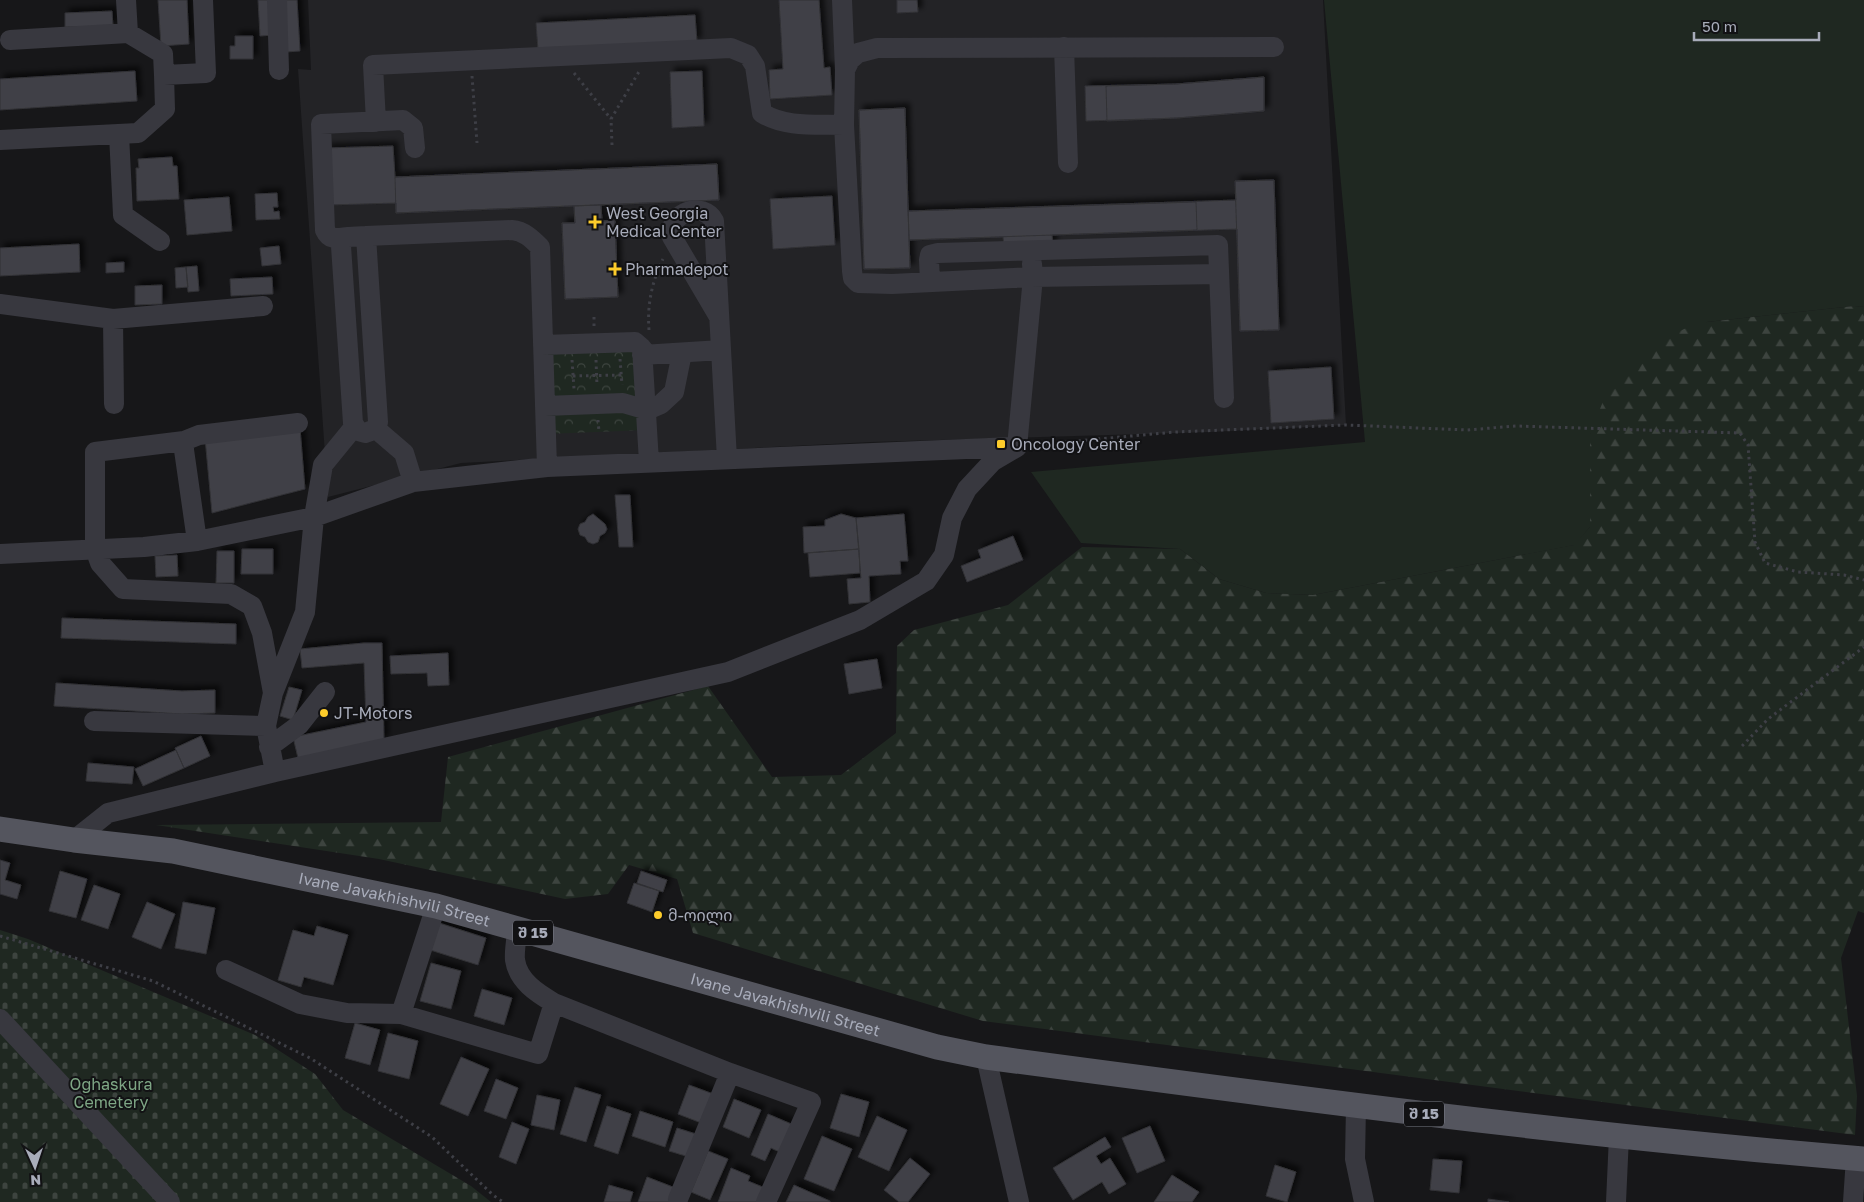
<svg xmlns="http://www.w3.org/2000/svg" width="1864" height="1202" font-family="'Golos Text','Noto Sans Georgian',sans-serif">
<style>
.built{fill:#232326}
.grass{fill:#1f2821}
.forest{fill:url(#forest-firs)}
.cemetery{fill:url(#cemetery-stones)}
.park{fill:url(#park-crowns)}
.building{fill:#414146;stroke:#313136;filter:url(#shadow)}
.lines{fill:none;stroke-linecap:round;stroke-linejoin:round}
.path{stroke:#3e3f46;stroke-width:3;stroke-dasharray:2.5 4;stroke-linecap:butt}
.minor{stroke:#38383f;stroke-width:20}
.major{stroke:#54555e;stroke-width:25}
.poi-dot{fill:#fdcc2b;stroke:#121214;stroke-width:2}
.labels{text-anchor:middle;stroke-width:4;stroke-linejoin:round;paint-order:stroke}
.shield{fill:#121214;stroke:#7b7e88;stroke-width:1}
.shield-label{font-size:15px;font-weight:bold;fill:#a8acba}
.poi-label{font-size:16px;fill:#a8acba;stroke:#121214;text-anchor:start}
.street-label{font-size:16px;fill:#a8acba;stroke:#121214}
.park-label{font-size:16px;fill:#7ea685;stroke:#121214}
</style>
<defs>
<pattern id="forest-firs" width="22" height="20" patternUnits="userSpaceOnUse" patternTransform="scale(1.25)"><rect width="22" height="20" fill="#1f2821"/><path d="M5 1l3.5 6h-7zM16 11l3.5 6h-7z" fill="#3d443f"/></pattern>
<pattern id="cemetery-stones" width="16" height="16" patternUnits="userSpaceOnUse" patternTransform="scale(1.25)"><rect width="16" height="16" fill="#1f2821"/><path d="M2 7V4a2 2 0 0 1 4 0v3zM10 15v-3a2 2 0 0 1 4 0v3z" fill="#3d443f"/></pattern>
<pattern id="park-crowns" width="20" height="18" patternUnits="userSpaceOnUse" patternTransform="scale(1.25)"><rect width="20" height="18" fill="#1f2821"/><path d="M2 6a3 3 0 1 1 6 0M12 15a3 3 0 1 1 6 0" fill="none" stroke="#3d443f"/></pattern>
<filter id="shadow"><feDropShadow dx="4.5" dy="-4.5" stdDeviation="2.5" flood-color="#0009"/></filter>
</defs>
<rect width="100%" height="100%" fill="#171719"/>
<path class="built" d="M308 0H1323L1346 425 1211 432 871 442 461 463 328 497 298 69 311 70Z"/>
<path class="grass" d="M1324 0H1864V307L1854 306 1707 322 1590 434V527L1575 545 1313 595 1266 593 1219 579 1180 549 1081 543 1031 472 1365 442Z"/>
<path class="forest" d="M1854 306 1864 307V913L1858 911 1841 958 1857 1096 1855 1135 983 1021 693 933 677 879 629 865 608 894 565 899 379 859 156 825 441 822 448 757 708 686 772 777 841 775 896 733 897 646 914 630 1008 605 1082 547 1180 549 1219 579 1266 593 1313 595 1574 545 1590 527V434L1608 389 1641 351 1684 329 1707 322Z"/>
<path class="cemetery" d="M0 930 28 939 255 1035 315 1074 343 1110 471 1186 491 1202H0Z"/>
<path class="park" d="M635 342 647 430 546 434 543 345Z"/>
<path class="building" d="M158 0H187L189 44 161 46Z
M258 0H273L275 35 260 36Z
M283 0H297L300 51 286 52Z
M779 0H819L824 68 830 67 832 95 770 99 769 70 783 69Z
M897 0H917L918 12 897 13Z
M112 11 113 26 65 27V13Z
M695 15 697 42 538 50 536 23Z
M235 36H253V59H230V46H235Z
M135 71 137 101 0 110V79Z
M702 71 704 126 672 128 670 72Z
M1264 77V111L1177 118 1107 121 1106 86 1176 84Z
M1264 77V111L1177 118 1086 121 1085 86 1176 84Z
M905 108 908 211 1236 200 1235 181 1274 180 1279 330 1240 331 1237 229 1052 235 1053 247 1004 248 1003 237 909 240 910 268 864 269 859 110Z
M905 108 910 268 864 269 859 110Z
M393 146 395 177 717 164 719 200 601 205 602 221 615 220 618 297 565 299 562 223H575L574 206 396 213V203L328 205 326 148Z
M172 157 173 166H177L179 199 137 201 136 168H139L138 159Z
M717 164 719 200 396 213 395 177Z
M1274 180 1279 330 1240 331 1235 181Z
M277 193 278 207H273L274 212 279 211 280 219 256 220 255 194Z
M832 196 835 245 773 249 770 199Z
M229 197 232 231 187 235 184 200Z
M1196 202 1197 230 909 240 908 211Z
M601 205 602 221 615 220 618 297 565 299 562 223H575L574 206Z
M79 244 80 272 0 276V248Z
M279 246 281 264 262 266 260 248Z
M124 262V272L106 273V263Z
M197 266 199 291 188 292 186 267Z
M186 267 188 287 176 288 175 268Z
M272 277 273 294 231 296 230 279Z
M162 285V304L135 305V286Z
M1331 367 1334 419 1271 423 1268 371Z
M300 428 305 489 212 513 205 438Z
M615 495H630L633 547H619Z
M593 514 605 524 607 529 605 533 600 536 598 542 593 544 588 542 585 537 580 535 578 529 580 524 585 522 588 517Z
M841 514 856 518 859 549 804 553 803 527 825 526V520Z
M904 514 908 561H900L901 574 869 576 870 602 849 604 847 579 861 578 856 518Z
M1013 536 1023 560 967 582 961 566 981 558 978 550Z
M242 549H273V574H241Z
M859 549 860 573 810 577 808 553Z
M217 551H234V583H216Z
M177 555 178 576 156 577 155 556Z
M62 618 236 624V644L61 638Z
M364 643H382L384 740 298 758 293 737 366 722 364 663 302 668 300 649Z
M448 653 449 685 428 686 427 673 391 674 390 656Z
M877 659 882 688 849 694 844 664Z
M56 683 182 691 215 690V713L182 714 54 706Z
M289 687 302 690 293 720 280 716Z
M201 736 210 756 184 768 175 748Z
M176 750 184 768 143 786 135 769Z
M88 763 134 767 132 784 86 781Z
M0 860 10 863 5 880 21 885 17 899 0 894Z
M60 871 87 879 76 918 49 911Z
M641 871 667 880 663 892 637 883Z
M634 883 659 891 652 912 627 903Z
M94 885 120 894 108 929 81 920Z
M147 902 175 914 161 949 132 937Z
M183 902 215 908 206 954 175 948Z
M436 922 486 938 478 965 427 949Z
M317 926 348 935 333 985 304 977 301 987 278 980 293 930 314 936Z
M431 963 461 971 451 1009 420 1001Z
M482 989 512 998 504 1025 474 1016Z
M355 1023 380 1030 370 1065 345 1058Z
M388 1033 418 1041 409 1079 378 1071Z
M461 1057 489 1069 468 1116 440 1104Z
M496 1079 518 1088 506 1119 484 1111Z
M689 1085 716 1095 704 1124 678 1114Z
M575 1087 601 1095 586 1142 560 1134Z
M841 1094 869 1102 859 1137 830 1128Z
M537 1095 560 1100 554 1130 531 1125Z
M734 1099 761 1110 749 1138 723 1127Z
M607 1106 631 1114 618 1154 594 1146Z
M640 1111 673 1122 665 1147 632 1136Z
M768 1114 796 1126 784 1154 771 1148 765 1161 751 1155Z
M877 1116 907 1130 889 1171 858 1157Z
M512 1122 529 1129 516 1164 499 1157Z
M1150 1126 1165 1161 1137 1173 1122 1138Z
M677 1128 696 1134 689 1157 669 1151Z
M822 1136 852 1149 834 1191 804 1179Z
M1105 1137 1111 1147 1096 1156 1101 1164 1110 1158 1126 1184 1109 1194 1102 1182 1073 1200 1053 1168Z
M708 1151 728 1159 710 1200 691 1192Z
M910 1158 930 1174 908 1202H899L884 1190Z
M1433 1159 1462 1161 1459 1193 1430 1190Z
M1275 1165 1296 1172 1287 1202 1266 1196Z
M731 1168 750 1176 748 1181 765 1188 760 1202H718Z
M1172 1175 1199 1192 1192 1202H1154Z
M647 1177 678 1189 673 1202H638Z
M609 1185 633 1192 630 1202H604Z
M794 1185 830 1201V1202H786Z
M1488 1199 1509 1202H1488Z"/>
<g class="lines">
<path class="path" d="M574 73 611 119
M472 76 477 143
M612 145 611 119 640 70
M594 317V327
M649 330C647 305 652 281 663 259
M620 359 622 385
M572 360 574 389
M596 360 597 386
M573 376 621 375
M598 420 599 432
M1033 445 1175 432 1346 425 1467 430 1516 426 1740 433 1748 445 1755 542 1765 563 1798 572 1844 575 1864 580
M1742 746 1768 719 1864 647
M0 936 153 981 310 1058 432 1137 493 1195 503 1202"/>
<path class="minor" d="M126 0 128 33
M277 0 279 70
M842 0 845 70
M10 40 128 33 163 54 164 75
M1064 47 1068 163
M376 122 373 65 731 48 748 55 755 66 762 113C785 128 818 124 844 125
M119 134 123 215 160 241
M0 140 138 133 165 109 164 75 206 73 203 0
M366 236 348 237 343 240 341 246 353 423 358 431 365 433 376 429 378 422 366 236 512 230C524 231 532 239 540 247L547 467
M348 237C338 238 330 241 325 230L321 124 403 120 413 128 415 148
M1219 274 1033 277 892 284 858 283 853 278 852 271 844 125 845 70 850 60 858 53 877 48 1274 47
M930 282 929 260 930 255 938 253 1218 245 1224 398
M0 304 113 319 263 306
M719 317 672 237C668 211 704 201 714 221L727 459
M113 319 114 404
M543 345 635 342 642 348 649 462
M642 355 721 350
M545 406 623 403 647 410 661 404 674 392 682 353
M376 429 404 453 413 482
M184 441 95 452V549L100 563 123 589 231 594 252 606 262 633 273 693
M1017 447 1033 277 1032 264
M197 541 184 450V441L199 435 298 423
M0 554 144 547 197 541 314 517 413 482 547 467 1013 447
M94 721 266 726
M269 747 299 725 325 692
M275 772 266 726 273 693 305 612 314 517 323 465 354 427
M74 840 108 813 275 772 728 672 860 620 926 581 944 555 952 518 967 489 993 461 1017 447
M436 906 401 1014 538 1054 554 1003
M517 928C517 938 514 951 515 960 518 981 537 993 554 1003L730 1073 811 1102 766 1202
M226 970 300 1004 347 1013 401 1014
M0 1019 170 1202
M986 1057 1019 1202
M1356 1106 1355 1159 1364 1202
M678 1199 730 1073
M1616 1202 1619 1136
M1853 1202 1856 1158"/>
<path class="major" id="s1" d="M0 829 74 840 173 851 436 906 937 1047 986 1057C1278 1096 1570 1135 1864 1159"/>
</g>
<g class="poi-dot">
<path d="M592.5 214.5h5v5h5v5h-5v5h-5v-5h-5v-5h5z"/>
<path d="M612.5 261.5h5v5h5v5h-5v5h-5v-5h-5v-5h5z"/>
<rect x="996" y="439" width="10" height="10" rx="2.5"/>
<circle cx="324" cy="713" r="5"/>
<circle cx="658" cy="915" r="5"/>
</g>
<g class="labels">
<g class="shield">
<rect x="513" y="920.5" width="40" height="25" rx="4"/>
<rect x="1404" y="1101.5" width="40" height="25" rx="4"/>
</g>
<g class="shield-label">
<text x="533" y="938">შ 15</text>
<text x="1424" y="1119">შ 15</text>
</g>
<g class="poi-label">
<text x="606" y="219">West Georgia<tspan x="606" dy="18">Medical Center</tspan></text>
<text x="625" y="275">Pharmadepot</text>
<text x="1011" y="450">Oncology Center</text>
<text x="334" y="719">JT-Motors</text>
<text x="668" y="921">მ-ოილი</text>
</g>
<g class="street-label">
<text dy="6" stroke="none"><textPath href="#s1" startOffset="401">Ivane Javakhishvili Street</textPath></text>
<text dy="6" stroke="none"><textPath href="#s1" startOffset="806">Ivane Javakhishvili Street</textPath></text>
</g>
<g class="park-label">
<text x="111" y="1090">Oghaskura<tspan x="111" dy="18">Cemetery</tspan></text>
</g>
</g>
<g transform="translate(35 1167) rotate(177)" stroke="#121214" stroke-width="4" paint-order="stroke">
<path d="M0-4L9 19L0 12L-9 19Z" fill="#a8acba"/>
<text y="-8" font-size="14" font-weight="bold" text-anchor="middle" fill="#a8acba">N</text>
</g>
<path d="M1694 32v8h125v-8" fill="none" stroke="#a8acba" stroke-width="2.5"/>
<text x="1702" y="32" font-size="15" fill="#a8acba" stroke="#121214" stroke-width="4" paint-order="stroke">50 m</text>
</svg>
